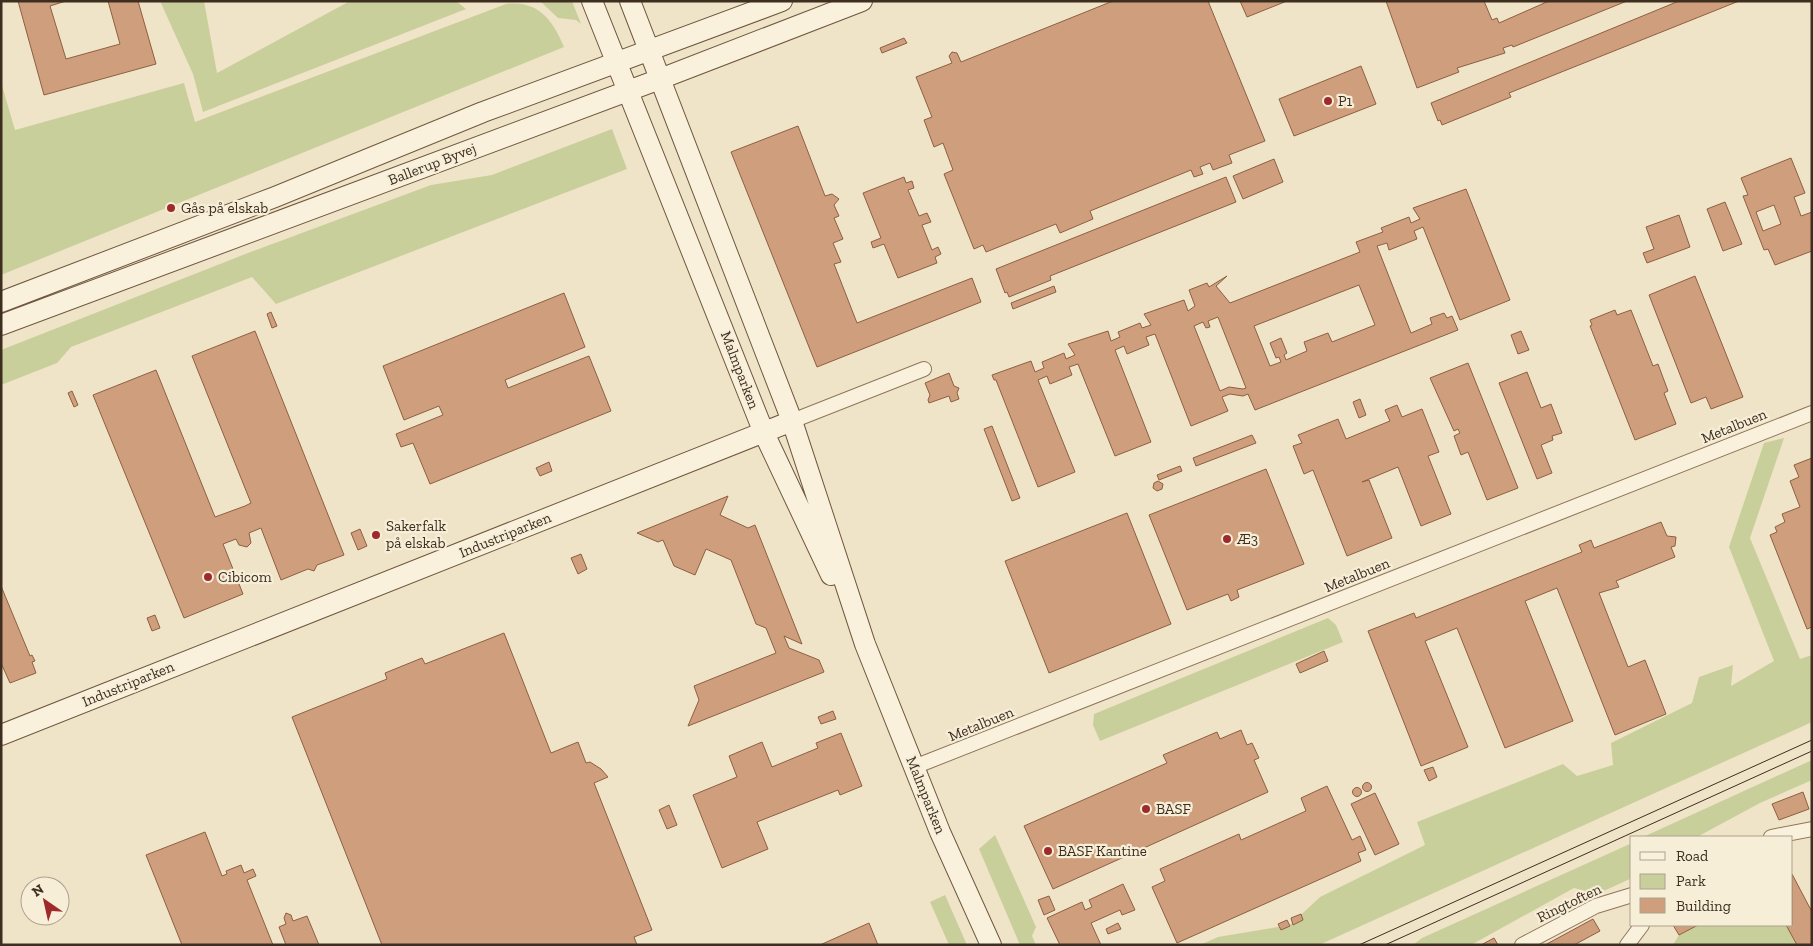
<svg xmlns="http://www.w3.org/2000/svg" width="1813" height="946" font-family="'Zilla Slab',serif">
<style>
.green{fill:#c9cf9b}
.building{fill:#cf9f7d;stroke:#8d5f41;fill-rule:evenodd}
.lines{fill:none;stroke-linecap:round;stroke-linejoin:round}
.street-casing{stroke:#8d765c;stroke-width:16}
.secondary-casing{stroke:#6f573f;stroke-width:22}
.street{stroke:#faf1dc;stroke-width:14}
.secondary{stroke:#faf1dc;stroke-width:20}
.tram{stroke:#3d2e20;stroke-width:1}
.poi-dot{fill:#9e2a2b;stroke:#f7eed8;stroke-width:2}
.labels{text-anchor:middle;stroke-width:4.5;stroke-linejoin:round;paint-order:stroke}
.poi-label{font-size:15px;fill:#3d2e20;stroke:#f7eed8;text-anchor:start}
.street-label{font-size:15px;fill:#3d2e20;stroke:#f7eed8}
</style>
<rect width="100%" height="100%" fill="#f0e4c8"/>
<path class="green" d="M160 1H204L217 73 350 1H456L466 9 203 112 193 74Z
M540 1H572L581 24 576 20 558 18Z
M506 4C538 0 553 20 564 47L1 275V82L15 130 184 83 195 122Z
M612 129 627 169 276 304 252 277 71 347 57 363 1 385V350L248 253 431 185 492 175Z
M1784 438 1750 538 1800 659 1812 655V722L1319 945H1200L1218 937 1290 925 1320 897 1425 845 1417 822 1563 764 1577 776 1613 765 1611 743 1692 703 1699 677 1733 665 1731 686 1774 661 1729 547 1764 443Z
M1328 618 1336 625 1343 642 1100 741 1093 725 1094 714Z
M1812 760V780L1760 803 1697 837H1643Z
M995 835 1036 927 1032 936 1036 945H1020L979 849Z
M1632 843 1630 879 1597 894 1574 888 1471 945H1413L1422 938Z
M945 895 967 945H949L930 902Z
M1698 925H1786L1797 945H1673L1679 935Z"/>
<path class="building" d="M18 1H66L50 6 66 59 120 44 108 1H138L156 64 44 95Z
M1113 1H1208L1265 141 1229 155 1232 163 1213 170 1210 163 1200 167 1203 174 1194 177 1191 170 1090 211 1093 219 1060 233 1056 224 986 252 983 245 974 249 944 174 953 170 943 143 934 147 924 120 932 117 916 77 952 63 949 56 952 52 957 53 961 62Z
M1240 1H1287L1247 17Z
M1386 1H1484L1492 20 1497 18 1499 23 1549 1H1627L1513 47 1512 45 1503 48 1505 53 1457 68 1459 72 1417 88Z
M1679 1H1739L1509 93 1511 97 1442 125 1440 120 1438 121 1431 103Z
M904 38 907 43 882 53 880 48Z
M1361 66 1376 104 1294 136 1279 99Z
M798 126 825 196 832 194 839 199 834 205 839 216 834 218 843 239 833 243 841 262 834 264 857 323 972 278 981 302 817 367 731 152Z
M1791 158 1805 193 1794 197 1801 216 1812 212V251L1775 265 1768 249 1764 250 1743 196 1748 195 1741 178ZM1774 205 1781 224 1763 231 1756 212Z
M1274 159 1283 182 1243 199 1233 176Z
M904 177 906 183 912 181 914 188 908 190 919 216 927 213 931 222 922 225 932 250 938 247 941 254 935 257 937 263 898 278 884 244 873 248 871 242 881 238 863 193Z
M1226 177 1236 202 1050 276 1051 280 1009 297 1007 292 1005 293 996 269Z
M1466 189 1510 300 1460 320 1423 227 1414 231 1417 239 1389 250 1387 243 1377 246 1411 333 1432 324 1430 318 1444 313 1447 318 1452 316 1458 330 1255 410 1248 394 1243 396 1230 394 1222 397 1228 411 1191 426 1155 334 1146 337 1149 345 1127 354 1124 346 1115 350 1151 442 1115 456 1078 364 1069 367 1072 375 1050 384 1047 376 1038 380 1075 472 1038 487 996 380H994L992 375 1031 361 1035 372 1044 368 1042 362 1064 353 1066 359 1075 355 1068 344 1108 331 1111 341 1120 337 1118 332 1140 323 1142 328 1151 325 1144 314 1184 300 1188 311 1195 306 1189 290 1207 283 1209 287 1227 276 1216 286 1230 303 1360 252 1356 242 1383 232 1381 228 1409 217 1411 223 1420 219 1413 208ZM1359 285 1375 325 1332 342 1328 333 1304 342 1307 351 1286 360 1284 355 1287 353 1281 338 1270 343 1276 358 1279 357 1281 362 1270 366 1254 326ZM1218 317 1246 388 1243 389 1229 387 1220 391 1194 326 1203 322 1206 328 1210 327 1208 321Z
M1725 202 1742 244 1723 251 1707 209Z
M1679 215 1690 247 1647 263 1643 253 1654 249 1646 227Z
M1695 276 1743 397 1711 409 1706 397 1691 403 1649 295Z
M1054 286 1056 292 1013 309 1011 303Z
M564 293 585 347 505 380 508 388 589 356 611 411 430 484 413 443 401 447 396 434 443 415 439 406 404 420 383 366Z
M1615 310 1617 315 1631 310 1653 366 1658 364 1668 391 1664 393 1676 424 1635 440 1590 326 1592 325 1590 320Z
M271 312 277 326 272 328 267 314Z
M255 331 344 555 317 565 314 571 308 569 281 580 261 528 249 533 251 543 247 547 239 545 236 539 223 544 243 594 184 618 93 395 156 370 215 517 245 506 251 503 192 356Z
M1521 331 1529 350 1518 354 1511 335Z
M1468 363 1518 488 1487 500 1468 452 1461 455 1454 436 1460 433 1458 429 1454 431 1430 378Z
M1527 372 1541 408 1551 404 1562 433 1552 436 1553 440 1541 445 1552 473 1537 479 1499 383Z
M949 373 954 386 959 388 957 393 959 399 951 402 949 396 929 403 928 400 930 395 925 383Z
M72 391 78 405 74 407 68 393Z
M1360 399 1366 415 1359 418 1353 402Z
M1397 405 1402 417 1422 409 1439 452 1428 456 1451 514 1421 526 1398 467 1362 482 1369 480 1392 538 1347 556 1313 470 1304 474 1293 446 1302 443 1298 435 1338 419 1346 439 1390 421 1385 410Z
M992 426 1020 498 1012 501 984 429Z
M1252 435 1256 443 1196 466 1193 458Z
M1812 458V627L1807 629 1770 535 1777 532 1775 527 1785 522 1782 514 1800 507 1790 481 1799 477 1794 465Z
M549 462 552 471 540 476 536 468Z
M1180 466 1182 471 1159 480 1157 475Z
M1266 469 1304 564 1237 590 1239 597 1231 601 1228 594 1187 610 1149 515Z
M1158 481 1163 484 1162 489 1157 491 1153 488 1154 483Z
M728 496 720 515 748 528 755 525 802 644 784 636 789 648 819 660 824 672 688 726 699 700 694 686 776 653 766 628 756 624 731 560 706 549 695 575 674 566 663 540 658 542 637 533Z
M1127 513 1171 624 1049 673 1005 561Z
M1661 522 1667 536 1676 537 1675 546 1671 547 1675 557 1616 581 1619 587 1599 593 1628 667 1645 660 1666 714 1615 735 1557 588 1525 601 1573 721 1505 748 1457 628 1425 641 1468 747 1421 766 1368 631 1414 613 1416 618 1582 552 1579 545 1591 540 1594 548Z
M360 529 367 546 358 550 351 533Z
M581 554 587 569 578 574 571 558Z
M1 586 30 656 32 655 35 661 32 662 36 673 10 683 1 663Z
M155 615 160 628 152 631 147 618Z
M504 633 551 753 578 742 586 763 590 762 601 769 608 777 594 783 652 930 634 937 637 945H382L292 717 387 679 385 673 422 658 425 664Z
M1324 651 1328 661 1300 673 1296 664Z
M833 711 836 719 821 724 818 717Z
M1241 730 1247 745 1252 743 1259 758 1254 760 1268 792 1053 889 1024 826 1167 763 1163 755 1217 732 1220 739Z
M841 733 862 786 840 795 838 790 757 822 768 849 722 868 693 795 737 777 729 756 762 742 772 767 818 748 816 743Z
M1433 767 1437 777 1429 781 1424 770Z
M1362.5 787a4.5 4.5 0 1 1 9 0a4.5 4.5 0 1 1-9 0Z
M1327 786 1352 840 1360 836 1366 850 1358 853 1361 861 1177 943 1152 887 1165 881 1160 869 1239 834 1241 840 1306 811 1301 798Z
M1352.5 792a4.5 4.5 0 1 1 9 0a4.5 4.5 0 1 1-9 0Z
M1803 792 1809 809 1779 820 1772 804Z
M1375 793 1399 844 1375 855 1351 804Z
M669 805 677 825 667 829 659 810Z
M205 832 222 876 227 874 226 871 241 865 244 873 253 869 256 876 247 880 273 945H182L146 855Z
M1792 874 1812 912V945H1797L1786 925H1792Z
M1123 884 1135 910 1122 915 1120 910 1091 923 1101 945H1060L1047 918 1082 902 1085 910 1092 907 1089 900Z
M1049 896 1055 910 1044 915 1038 900Z
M286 913 291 915 293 921 307 916 319 945H286L279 927 286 924 284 918Z
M1301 914 1303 920 1293 925 1291 918Z
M1593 919 1600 931 1574 945H1545Z
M1287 920 1290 926 1281 930 1278 924Z
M869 923 878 945H820Z
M1118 923 1121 929 1108 934 1106 929Z
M1673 925H1698L1679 935Z
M1494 938 1498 945H1481Z"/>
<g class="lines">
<g class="street-casing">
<path id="street" d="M792 421 924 369
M914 767 1812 413
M1771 837 1812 829
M1522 945 1596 906 1632 895
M1627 945 1642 925"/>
</g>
<g class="secondary-casing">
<path id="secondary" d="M592 1 764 433 831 575
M630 1 792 421 865 644 940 832 991 945
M1 302 275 197 483 112 782 1
M1 325 660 79 862 1
M1 735 792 421"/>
</g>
<use href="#street" class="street"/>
<use href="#secondary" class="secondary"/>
<path class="tram" d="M1359 945 1812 740
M1385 945 1812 751"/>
</g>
<g class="poi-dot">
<circle cx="1328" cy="101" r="5"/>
<circle cx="171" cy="208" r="5"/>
<circle cx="376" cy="535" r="5"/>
<circle cx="1227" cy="539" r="5"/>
<circle cx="208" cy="577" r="5"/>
<circle cx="1146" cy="809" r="5"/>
<circle cx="1048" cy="851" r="5"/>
</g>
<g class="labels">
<g class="poi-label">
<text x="1338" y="106">P1</text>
<text x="181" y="213">Gås på elskab</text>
<text x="386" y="531">Sakerfalk<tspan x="386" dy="17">på elskab</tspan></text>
<text x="1237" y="544">Æ3</text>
<text x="218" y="582">Cibicom</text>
<text x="1156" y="814">BASF</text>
<text x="1058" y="856">BASF Kantine</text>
</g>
<g class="street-label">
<text transform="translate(432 164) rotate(-21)" y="5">Ballerup Byvej</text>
<text transform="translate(740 370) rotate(69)" y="5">Malmparken</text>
<text transform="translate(1734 426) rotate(-22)" y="5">Metalbuen</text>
<text transform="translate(505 535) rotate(-22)" y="5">Industriparken</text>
<text transform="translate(1357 575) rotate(-22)" y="5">Metalbuen</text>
<text transform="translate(128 684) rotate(-22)" y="5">Industriparken</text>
<text transform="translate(981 724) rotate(-22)" y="5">Metalbuen</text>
<text transform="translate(926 795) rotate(68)" y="5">Malmparken</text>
<text transform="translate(1569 903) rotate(-26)" y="5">Ringtoften</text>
</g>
</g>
<rect width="1813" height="946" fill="none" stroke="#3d2e20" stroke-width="5"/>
<rect x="1630" y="836" width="162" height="90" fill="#f7eed8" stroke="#ada18e"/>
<rect x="1640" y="852" width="25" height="8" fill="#faf1dc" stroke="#ada18e"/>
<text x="1676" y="861" font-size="15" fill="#3d2e20">Road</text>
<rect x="1640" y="874" width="25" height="15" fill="#c9cf9b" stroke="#ada18e"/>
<text x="1676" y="886" font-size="15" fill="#3d2e20">Park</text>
<rect x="1640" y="898" width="25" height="15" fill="#cf9f7d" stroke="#ada18e"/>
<text x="1676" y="911" font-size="15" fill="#3d2e20">Building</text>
<g transform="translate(45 901) rotate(326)"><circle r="24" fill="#f7eed8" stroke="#ada18e"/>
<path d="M0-4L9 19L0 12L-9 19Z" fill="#9e2a2b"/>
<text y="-8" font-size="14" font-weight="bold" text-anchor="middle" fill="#3d2e20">N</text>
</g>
</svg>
